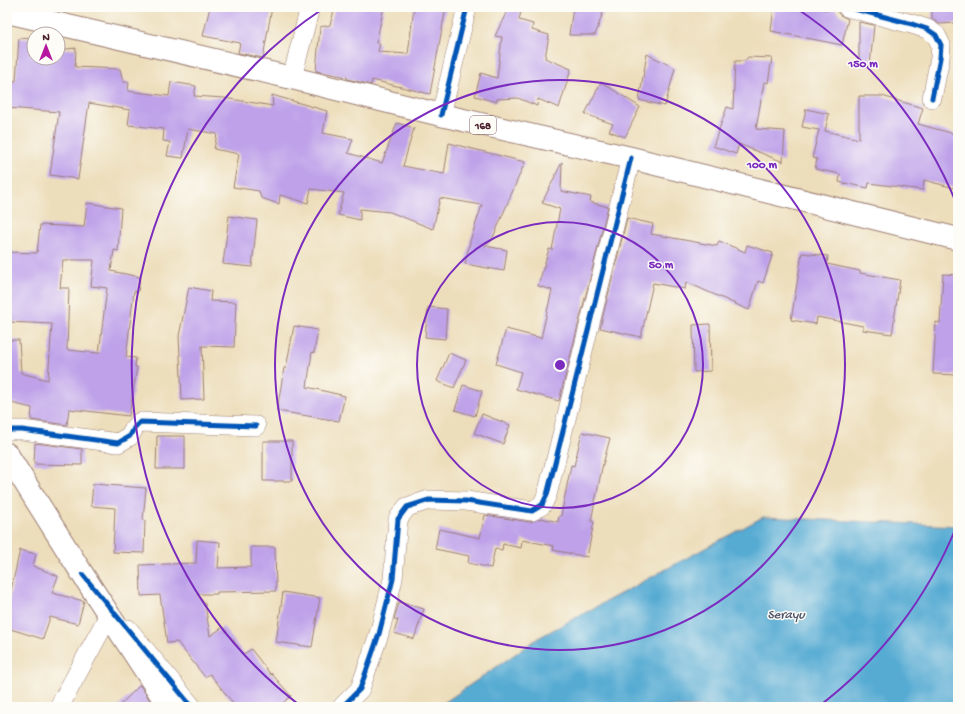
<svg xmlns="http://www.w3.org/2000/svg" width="965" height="714" font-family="'Gochi Hand',sans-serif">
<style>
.water{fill:#57abd3;stroke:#50657f}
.building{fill:#bea1e9;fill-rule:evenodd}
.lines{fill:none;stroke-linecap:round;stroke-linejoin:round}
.minor-casing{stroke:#9c7e73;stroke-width:20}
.secondary-casing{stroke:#9c7e73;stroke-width:24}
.primary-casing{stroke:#9c7e73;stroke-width:24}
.minor{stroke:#fff;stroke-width:19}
.secondary{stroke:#fff;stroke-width:22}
.primary{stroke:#fff;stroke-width:22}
.cycleway-casing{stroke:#fdfcf7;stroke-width:8}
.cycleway{stroke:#0057b8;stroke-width:5}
.ring{fill:none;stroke:#7b2cbf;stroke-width:2}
.labels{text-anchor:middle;stroke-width:3;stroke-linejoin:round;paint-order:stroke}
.shield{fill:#fdfcf7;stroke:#806168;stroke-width:1}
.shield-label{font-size:11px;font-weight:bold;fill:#4a1f2b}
.water-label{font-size:13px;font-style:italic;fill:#4f576e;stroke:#fdfcf7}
.centre{fill:#7b2cbf;stroke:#fdfcf7;stroke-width:2}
.ring-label{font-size:12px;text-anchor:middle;font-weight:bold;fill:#7b2cbf;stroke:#fdfcf7;stroke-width:3;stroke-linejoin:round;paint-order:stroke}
</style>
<rect width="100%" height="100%" fill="#fdfcf7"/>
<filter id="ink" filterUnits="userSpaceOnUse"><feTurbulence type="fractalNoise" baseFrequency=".025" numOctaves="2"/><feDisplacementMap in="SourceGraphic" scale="8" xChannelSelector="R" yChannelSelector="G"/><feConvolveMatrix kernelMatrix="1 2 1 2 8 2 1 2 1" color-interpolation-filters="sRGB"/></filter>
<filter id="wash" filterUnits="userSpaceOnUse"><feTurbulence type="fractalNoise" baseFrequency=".012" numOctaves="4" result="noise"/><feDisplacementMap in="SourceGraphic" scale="16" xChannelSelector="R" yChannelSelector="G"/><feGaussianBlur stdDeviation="0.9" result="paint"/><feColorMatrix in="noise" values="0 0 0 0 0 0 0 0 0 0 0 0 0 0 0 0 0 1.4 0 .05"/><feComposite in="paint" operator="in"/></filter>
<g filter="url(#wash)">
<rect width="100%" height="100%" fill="#eddebb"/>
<path class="water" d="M763 517 958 526V707H438L540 637Z"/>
<g id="blocks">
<path class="building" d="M210 7H272L263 58 238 53 240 43 203 36Z
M335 7H384L376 43H380L378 52 408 54 414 7H446L430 94 372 80 371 85 347 79V77L316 71 320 27 330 25Z
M509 7H522L519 20 533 24 532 30 549 35 545 58 571 69 559 108 538 99 537 106 518 98 497 99 496 102 475 96 481 73 497 78 502 37 495 36Z
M573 7H605L595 35H569Z
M774 7H813L828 10 829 7H831L837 11 840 15 848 19 842 45 771 31Z
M932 7H958V23L939 24 932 19Z
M859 22 874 25 870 66 859 65Z
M19 38 34 39V58H58V50L76 48 75 67 120 69 123 82H129L128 91 169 96 171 82 196 86 194 96 224 98 273 106 272 95 327 111 323 133 353 139 348 153 382 163 397 123 414 128 403 166 444 174 449 143 525 162 492 240 485 246 507 250 504 271 465 264 470 241 482 205 440 198 433 229 390 212 360 209V220L338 215 344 193 311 189 308 203 280 195 279 204 261 198 259 191 233 187 239 154 214 149 217 134 188 129 183 158 167 156 170 142 163 141 164 129 128 125 130 110 89 103 78 179 50 175 59 112 7 108V81H16Z
M647 54 675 68 665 106 639 100Z
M748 57 772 58 768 83 764 82 756 129 785 131 783 162 739 144 736 154 713 146 727 107 733 109 735 61H745Z
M601 82 640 107 625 137 609 131 613 124 585 114Z
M859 96H882L923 108 918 124 958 135V189L924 180 923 190 869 183 868 188 839 182 840 174 815 169 817 159 812 158 819 130 802 127 806 109 829 114 825 131 859 139Z
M562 162 561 191 591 197 590 202 608 207 559 401 516 389 521 372 496 364 506 329 541 338 552 290 538 286 549 249 552 250 560 209 542 203Z
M87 203 121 208 118 251 114 250 111 271 140 277 138 292 134 291 126 357 136 358 135 367H137L129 416 69 409 67 425 31 420 32 408 7 402V340H19L21 373 48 380 52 324 7 322V252L37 253 40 225 84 227ZM63 260H94L91 286 107 288 99 353 67 350 69 288H60Z
M229 216 257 220 252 267 223 264Z
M627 218 653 224 651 234 717 246 719 241 745 252 747 245 773 253 763 283 758 281 749 310 686 282 685 289 653 283 641 337 600 328Z
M802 253 828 256 827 264 860 271V273L900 280 892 334 863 330V326L817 317 816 324 791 320Z
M943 274 958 275V375L933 374 936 322 940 323Z
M189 287 211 291 210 301 236 302 234 347 202 346 204 399 182 400 179 336Z
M428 307 447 309 445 339 425 337Z
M710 324 711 371 694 372 693 325Z
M294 326 318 330 314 353 312 352 307 387 345 396 339 421 277 411 284 368H286Z
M449 353 466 360 454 388 437 381Z
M463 385 482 391 475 416 455 410Z
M482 414 510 425 503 444 474 433Z
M582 432 610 438 602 468 591 521 594 522 587 557 553 550 554 546 522 540 521 548 503 544 502 550 495 548 491 568 468 563 469 556 435 549 439 529 480 538 485 515 530 522 541 518 558 522 559 516H561L571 465 574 466Z
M157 436H185V469H156Z
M263 441H292V481H263Z
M35 443 82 449V465L34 464Z
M93 484 146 488 143 520H145L144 553 113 552 115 508 91 506Z
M197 540 220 542 218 568 251 567V547H275L276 591 217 592V594H197L205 604 210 636 223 627 244 654 251 649 271 675V673L291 696 278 707H236L210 674 205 677 177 642 167 643 160 595 141 596 140 565 196 563Z
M20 550 36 554 33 566 58 576 52 593 84 601 78 624 50 617 43 639 7 628V598L9 599Z
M283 592 320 598 312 647 276 642Z
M399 602 424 609 414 639 394 633 398 620 394 619Z
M140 685 151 702 146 707H118Z"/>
</g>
</g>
<g filter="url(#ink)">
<use href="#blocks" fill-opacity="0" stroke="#9c7e73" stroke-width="1"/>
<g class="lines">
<g class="minor-casing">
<path id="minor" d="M847 7 912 24 927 29 936 35 941 45 940 58 932 98
M292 78 310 7
M441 115 467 7
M7 430H22L118 443 130 436 134 428 140 422 256 426
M128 629 192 707
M59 707 109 615
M342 707 360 689 379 634 393 579 398 519 407 507 429 500 466 501 532 511 542 505 547 495 631 158"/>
</g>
<g class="secondary-casing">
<path id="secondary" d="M7 454 83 575 169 707"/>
</g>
<g class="primary-casing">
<path id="primary" d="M7 12 292 78 441 115 631 158 958 239"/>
</g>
<use href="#minor" class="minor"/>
<use href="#secondary" class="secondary"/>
<use href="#primary" class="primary"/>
<g class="cycleway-casing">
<path id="cycleway" d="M847 7 912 24 927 29 936 35 941 45 940 58 932 98
M441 115 467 7
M7 430H22L118 443 130 436 134 428 140 422 256 426
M83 575 192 707
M342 707 360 689 379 634 393 579 398 519 407 507 429 500 466 501 532 511 542 505 547 495 631 158"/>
</g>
<use href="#cycleway" class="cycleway"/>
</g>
</g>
<g class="ring">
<circle cx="560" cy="365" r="143"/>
<circle cx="560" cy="365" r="285"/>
<path d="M957 525A428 428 0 0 1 818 707M302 707A428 428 0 0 1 324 8M796 8A428 428 0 0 1 957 205"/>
</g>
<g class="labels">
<rect class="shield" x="470" y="116" width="26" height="18" rx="3"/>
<g class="shield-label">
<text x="483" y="129">168</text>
</g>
<g class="water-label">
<text x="786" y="618">Serayu</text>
</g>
</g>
<circle cx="560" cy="365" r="6" class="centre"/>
<g class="ring-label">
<text x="863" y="67">150 m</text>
<text x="762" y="168">100 m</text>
<text x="661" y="268">50 m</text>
</g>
<rect width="965" height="714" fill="none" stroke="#fdfcf7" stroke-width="24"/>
<g transform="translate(46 46)"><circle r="19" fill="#fdfcf7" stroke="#b5a4a5"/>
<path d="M0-3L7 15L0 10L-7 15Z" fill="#b5179e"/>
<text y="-6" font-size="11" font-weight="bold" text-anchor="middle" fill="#4a1f2b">N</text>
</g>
</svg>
